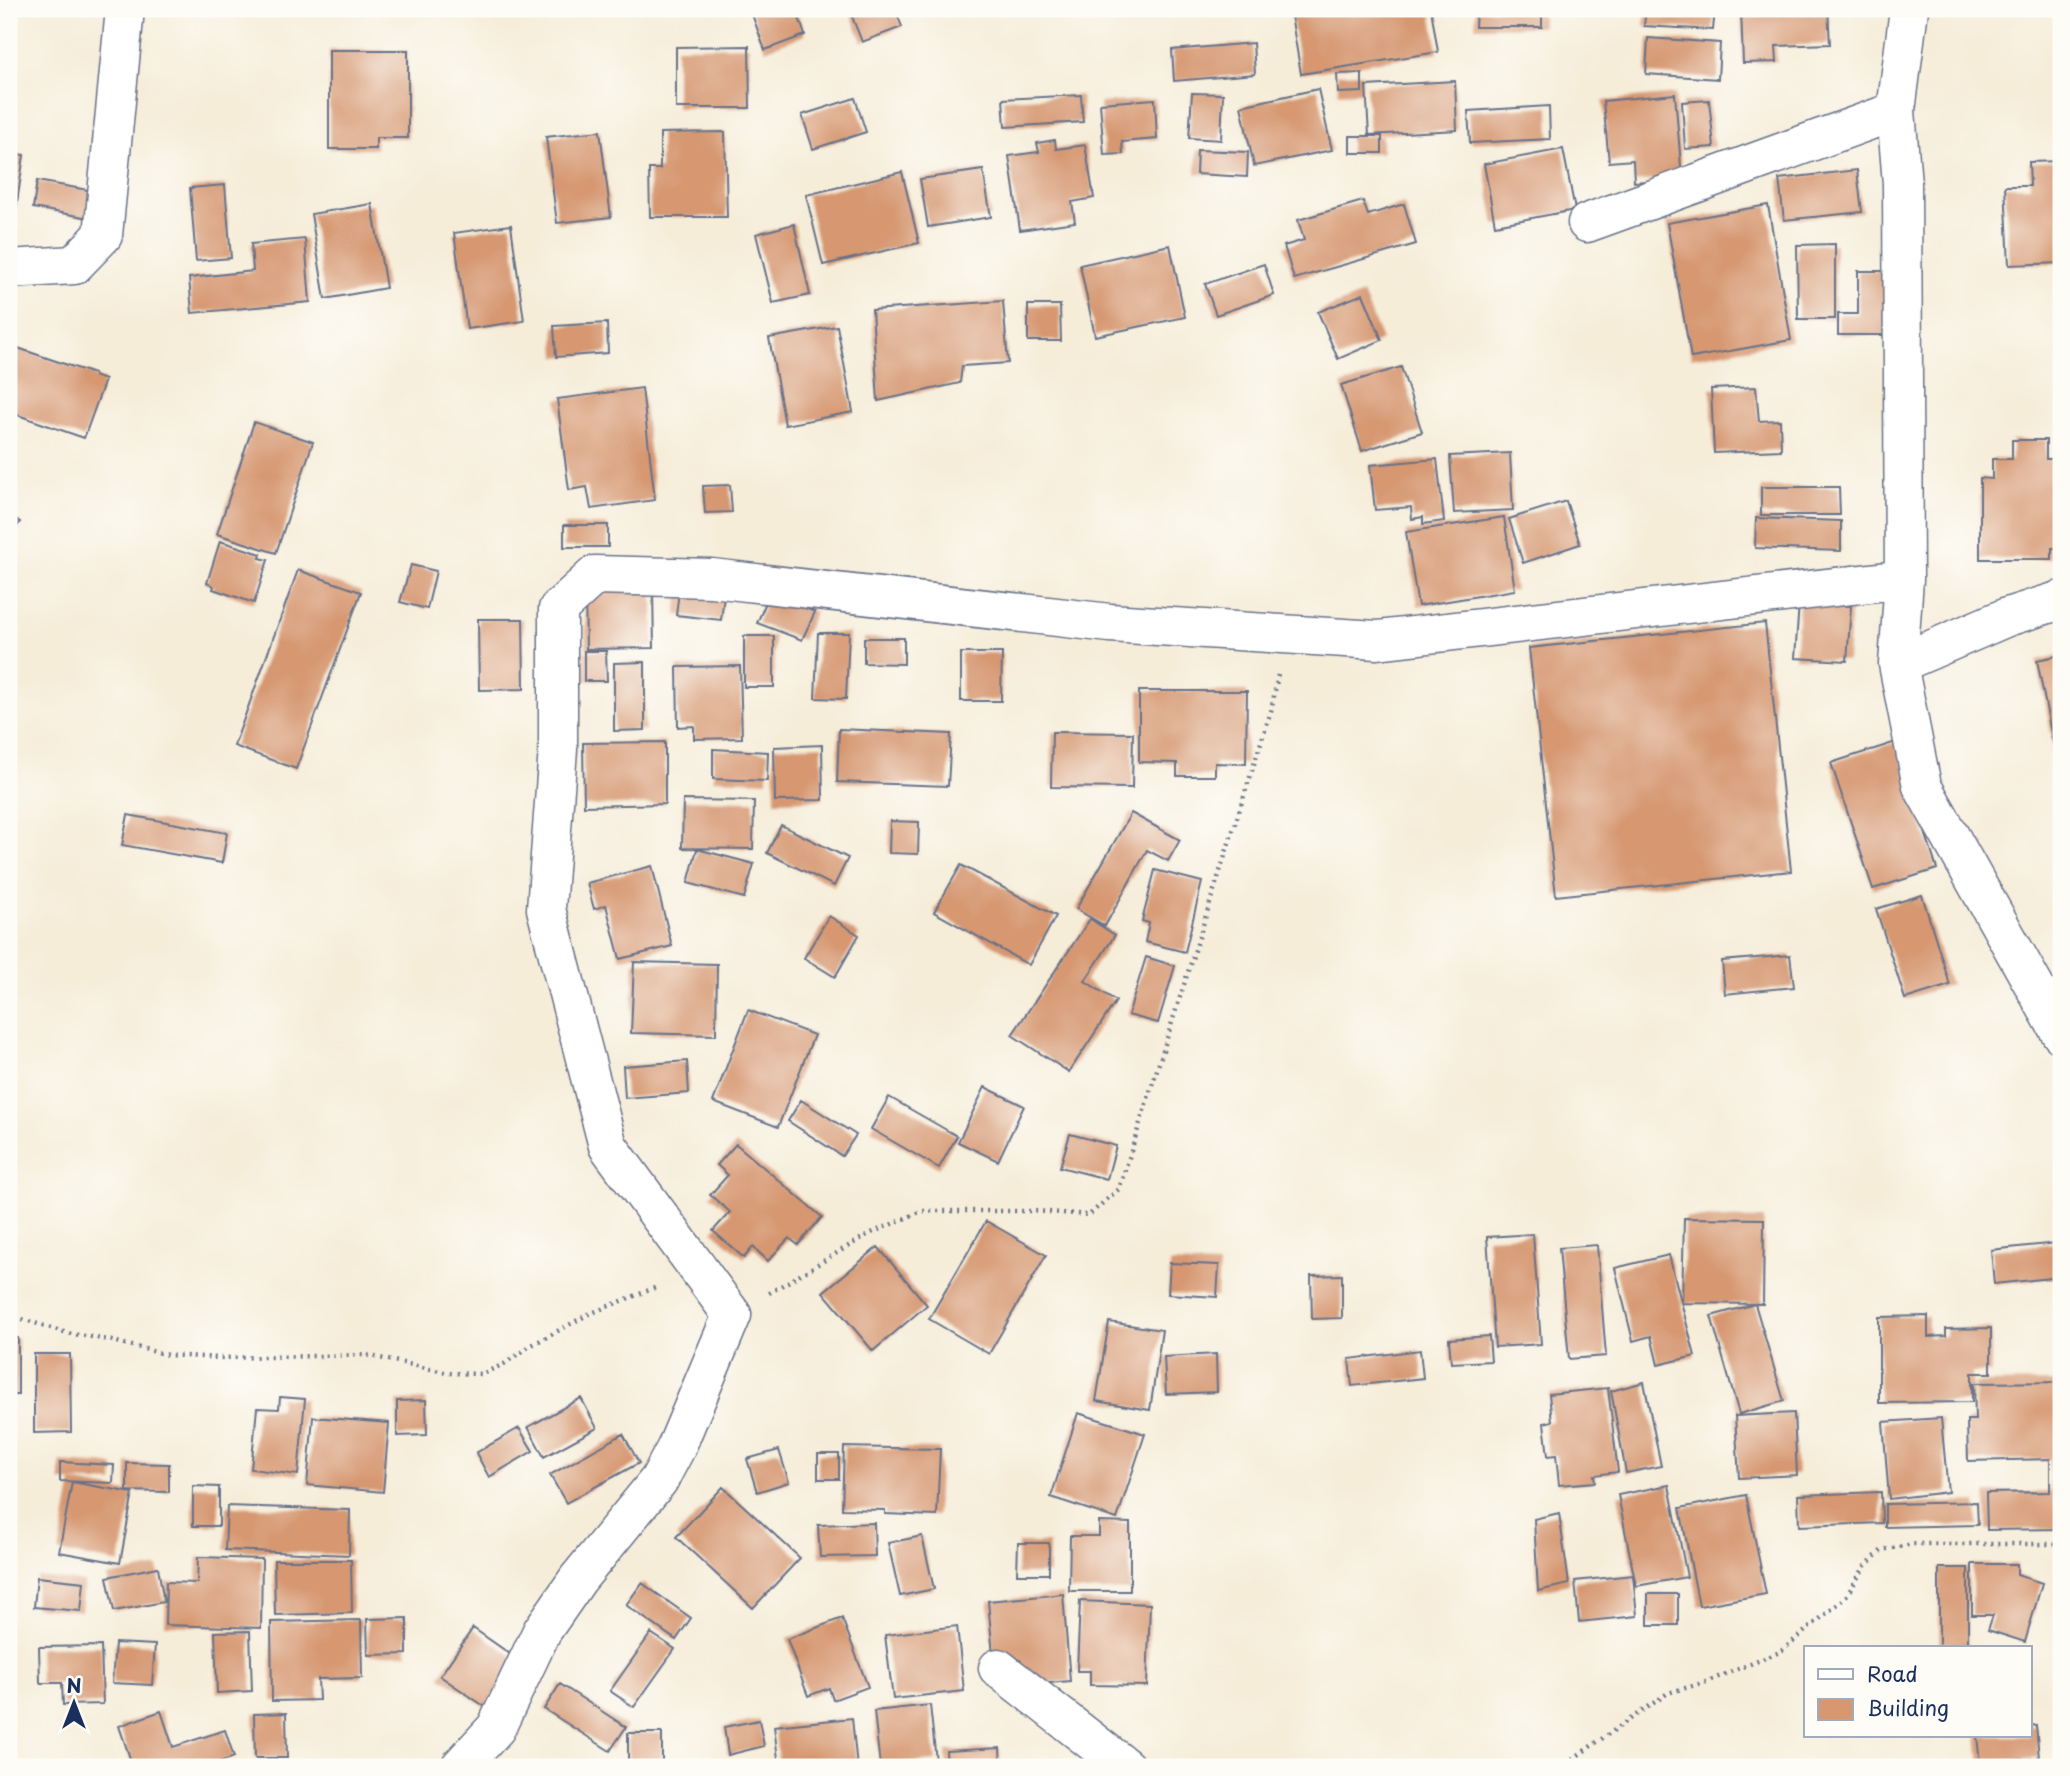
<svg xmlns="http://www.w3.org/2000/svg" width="2070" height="1776" font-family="'Playpen Sans',sans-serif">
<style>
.building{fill:#d69771}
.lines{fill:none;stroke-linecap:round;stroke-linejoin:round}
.minor-casing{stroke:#687289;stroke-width:41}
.path{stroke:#687289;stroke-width:4.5;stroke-dasharray:2 5;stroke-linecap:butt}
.minor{stroke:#fff;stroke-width:38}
</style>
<rect width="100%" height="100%" fill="#fdfcf7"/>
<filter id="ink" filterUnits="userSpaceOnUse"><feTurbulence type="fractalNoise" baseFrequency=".0143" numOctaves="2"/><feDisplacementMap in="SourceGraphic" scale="14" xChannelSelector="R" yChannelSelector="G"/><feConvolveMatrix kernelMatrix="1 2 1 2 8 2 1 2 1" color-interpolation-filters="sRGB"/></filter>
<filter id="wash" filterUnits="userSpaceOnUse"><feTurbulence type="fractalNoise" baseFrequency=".00686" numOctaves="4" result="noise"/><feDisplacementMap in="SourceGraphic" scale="28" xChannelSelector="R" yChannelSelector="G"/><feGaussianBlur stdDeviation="1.57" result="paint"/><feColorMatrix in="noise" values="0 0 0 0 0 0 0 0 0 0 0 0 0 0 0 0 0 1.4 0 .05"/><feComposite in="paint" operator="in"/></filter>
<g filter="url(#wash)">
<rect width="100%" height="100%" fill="#f6edd9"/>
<g id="blocks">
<path class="building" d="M750 9H796L805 35 765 50Z
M849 9H895L902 27 862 42Z
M1290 9H1431L1438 52 1301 74Z
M1476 9H1542V27H1475Z
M1646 9H1715L1713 30 1644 26Z
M1741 9H1828L1830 44 1776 46 1777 62 1743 63Z
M1648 38 1720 43 1718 79 1646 74Z
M1253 43 1255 74 1174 81 1172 50Z
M749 46 750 108H676V47Z
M329 50H408V138H376V149H329Z
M1362 73V92L1338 93 1337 74Z
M1455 81 1457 130 1369 135 1366 86Z
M1318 89 1332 150 1254 166 1241 106Z
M1192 93 1223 94 1221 140 1189 138Z
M1675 94 1682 178 1634 182 1633 160 1609 162 1603 101Z
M1081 95 1083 122 1005 127 1003 99Z
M855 98 866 132 813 149 802 115Z
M1155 99 1157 139 1122 142 1123 154 1104 155 1100 103Z
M1709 100 1714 147 1685 149 1682 102Z
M1549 106 1550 139 1470 143 1468 111Z
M600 131 611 217 557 223 546 137Z
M725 132 727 217H650L649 169H660V133Z
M1350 136H1382V153H1350Z
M1055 140 1056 149 1085 145 1094 198 1072 202 1075 222 1020 230 1009 156 1039 152 1037 143Z
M1563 149 1575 210 1495 225 1484 164Z
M1197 150 1248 152 1247 177 1196 174Z
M9 153 24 155 16 209 9 208Z
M2061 161V263L2009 265 2005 186H2030L2029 162Z
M983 170 991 217 928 227 920 179Z
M1857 170 1862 212 1784 220 1779 179Z
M902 172 919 243 823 265 806 195Z
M37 181 105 193 101 220 33 208Z
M225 185 231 258 196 261 190 188Z
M1363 201 1368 215 1404 204 1416 244 1294 279 1284 246 1304 240 1298 220Z
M372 204 386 288 325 299 311 214Z
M1768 205 1791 340 1691 358 1667 223Z
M794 224 810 295 773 303 756 234Z
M511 225 524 321 467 329 454 233Z
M305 239 310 302 192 313 189 278 253 271 251 244Z
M1835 244V319H1798L1797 245Z
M1170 245 1185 317 1095 336 1080 265Z
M1264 264 1274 295 1216 315 1205 284Z
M1858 271H1887V335H1838V314H1858Z
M1363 294 1382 340 1338 359 1318 312Z
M1003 301 1008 363 962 366 960 383 878 401 872 310Z
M1028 305H1060L1061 341H1028Z
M607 323 608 353 556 357 554 326Z
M837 326 853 412 785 425 769 338Z
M9 345 94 374V376L105 380 84 438 9 412Z
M1401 367 1422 432 1362 451 1341 385Z
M1756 387 1759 421 1780 420 1781 450 1714 453 1711 389Z
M642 388 655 500 591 509 587 487 569 490 557 399Z
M254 422 313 442 276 553 217 534Z
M2012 440H2046V459H2061V548H2052V559H1980V478L1992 479V459H2012Z
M1510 453 1513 510 1454 513 1450 456Z
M1437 459 1444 521 1423 524V517L1412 519 1411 507 1375 510 1370 465Z
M730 485 732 512 705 513 703 486Z
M1761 487H1839L1840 515H1761Z
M1566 501 1580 544 1523 563 1509 519Z
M9 515 20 522 9 538Z
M1504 517 1515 590 1418 606 1406 532Z
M1756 518 1841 521V551L1755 548Z
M564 525H608V547H564Z
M220 541 261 554 260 558 268 560 254 603 213 589 214 586 207 583Z
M411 565 436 571 427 609 400 602Z
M298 570 361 592 296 769 234 746Z
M653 588 654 648 586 649 585 589Z
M679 591 724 596 721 620 676 615Z
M770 593 815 612 802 640 757 623Z
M1799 603 1851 606 1847 661 1795 658Z
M478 619H523L524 689 479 690Z
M1765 623 1791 871 1556 896 1529 648Z
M818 633H849L846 699 815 698Z
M744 636H774V687H744Z
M864 638H904V664L864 663Z
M584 651H606L607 681H584Z
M961 653H1002L1001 701H961Z
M2061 655V753L2055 754 2037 660Z
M645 662V730L614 731V663Z
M740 666 742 738 694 739V726L678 727 677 667Z
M1139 691H1247L1246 764 1215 763V776H1177V763L1139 762Z
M839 729 951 734 948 786 837 782Z
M1052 732 1133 733 1132 788 1051 787Z
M665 742V804L584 806 583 743Z
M1896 742 1937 869 1873 889 1831 763Z
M822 745 823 800 775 801 774 747Z
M713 749 768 752 767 781 713 779Z
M683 800 754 801 753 849 682 848Z
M1131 813 1180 840 1168 861 1147 850 1105 926 1076 909Z
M128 815 227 833 222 863 122 845Z
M890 821 919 822 918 854 889 853Z
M781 825 848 858 834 886 767 853Z
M697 849 754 864 744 898 688 883Z
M961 865 1056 916 1029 965 934 912Z
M652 866 672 946 620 959 606 905 594 909 587 883Z
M1155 870 1202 882 1185 952 1145 942 1149 923 1142 921Z
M1922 895 1950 985 1905 999 1876 909Z
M829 916 859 935 835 977 804 958Z
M1090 919 1115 935 1085 981 1116 1001 1069 1072 1012 1035Z
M1790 955 1794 987 1725 994 1722 961Z
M1146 957 1175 966 1158 1023 1128 1015Z
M634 962 717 964 716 1035 631 1033Z
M748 1010 814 1035 778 1127 713 1102Z
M687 1061 689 1093 625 1098 623 1066Z
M985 1087 1024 1106 998 1161 958 1142Z
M889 1097 957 1136 939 1168 871 1129Z
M801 1100 856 1135 842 1156 788 1121Z
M1070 1134 1116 1146 1107 1179 1060 1167Z
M736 1144 822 1217 798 1245 789 1238 768 1261 753 1247 744 1258 713 1231 730 1212 710 1195 728 1175 717 1165Z
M1684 1218 1764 1219 1763 1304 1682 1303Z
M986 1221 1046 1255 989 1354 929 1319Z
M1533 1234 1541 1344 1495 1347 1487 1237Z
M2056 1243 2060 1277 1994 1284 1991 1250Z
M1597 1245 1606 1356 1569 1359 1559 1248Z
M878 1247 927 1305 873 1351 823 1292Z
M1669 1255 1695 1356 1658 1365 1651 1336 1633 1341 1615 1268Z
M1170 1263 1219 1265 1217 1297 1168 1294Z
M1342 1275V1318L1312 1319 1311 1276Z
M1755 1304 1784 1401 1739 1414 1711 1316Z
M1928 1316V1337L1946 1336V1329L1991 1328V1373H1972V1402L1879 1403V1317Z
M1109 1322 1162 1330 1150 1410 1096 1401Z
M1489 1336 1491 1361 1451 1363 1449 1339Z
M9 1338H18V1395H9Z
M1420 1350 1423 1378 1352 1386 1349 1359Z
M34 1354H70L71 1432 34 1433Z
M1216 1354 1217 1392 1166 1394 1164 1357Z
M1644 1382 1661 1466 1626 1473 1611 1391Z
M2061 1382V1529L1987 1530 1986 1493 2050 1492V1459L1968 1461 1967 1420H1975L1974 1383Z
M1608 1388 1618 1472 1594 1475 1595 1482 1559 1485 1556 1455 1548 1456 1544 1423 1552 1421 1549 1394Z
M280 1397 305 1399 298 1475 251 1469 257 1408 279 1409Z
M581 1398 597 1428 544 1457 528 1427Z
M426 1400 427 1435 397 1436V1401Z
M1078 1413 1145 1434 1117 1519 1051 1497Z
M1794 1413 1797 1475 1739 1478 1735 1416Z
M313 1417 389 1423 383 1492 307 1485Z
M1941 1418 1948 1492 1889 1499 1883 1422Z
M519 1428 533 1451 489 1477 476 1453Z
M623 1434 639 1463 566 1503 550 1475Z
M844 1447 940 1449 937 1516 885 1514V1510L842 1509Z
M779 1450 789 1482 757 1492 747 1459Z
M818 1454H839V1479H818Z
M60 1462 114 1465 113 1483 60 1481Z
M127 1463 169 1464V1492L127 1491Z
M72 1482 133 1493 120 1563 59 1552Z
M1669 1485 1687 1577 1636 1586 1618 1495Z
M193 1486 219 1487V1526H193Z
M723 1487 800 1558 753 1608 676 1537Z
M1881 1492 1882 1523 1799 1526 1798 1495Z
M1746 1495 1766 1594 1699 1606 1680 1508Z
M1977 1502 1978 1525 1885 1527V1504Z
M227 1506 350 1510 349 1555 225 1550Z
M1559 1513 1569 1584 1538 1591 1534 1519Z
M1099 1522 1130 1523V1591H1069L1070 1536H1099Z
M874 1523 875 1556 820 1557 818 1525Z
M922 1536 934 1589 900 1596 888 1543Z
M1018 1543H1049V1574H1017Z
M198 1557 262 1559 261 1628 165 1625 166 1582 197 1583Z
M274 1560H351L352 1613 275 1615Z
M1972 1564H2017V1575L2042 1583 2025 1642 1988 1630 1993 1615H1972Z
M158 1567 164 1602 114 1611 107 1577Z
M1939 1568H1968V1648H1939Z
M1633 1575 1637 1616 1579 1622 1575 1581Z
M37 1577 84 1582 81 1611 34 1607Z
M642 1583 691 1618 676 1640 626 1605Z
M1063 1594 1070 1681 996 1688 988 1601Z
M1648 1594H1678V1625H1648Z
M1080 1601 1150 1604 1147 1686 1090 1685V1671H1077Z
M407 1618V1654L368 1655 367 1619Z
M842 1618 868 1687 833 1700 829 1688 808 1696 787 1639Z
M361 1620 362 1678 318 1679 319 1700 272 1701 271 1622Z
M957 1626 964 1691 893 1699 885 1635Z
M473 1628 523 1663 490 1710 440 1676Z
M250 1631 252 1691 217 1693 215 1632Z
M651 1633 675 1649 634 1707 610 1691Z
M115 1643 155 1645 152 1685 112 1683Z
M101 1646 103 1704 63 1705 62 1683H40L39 1647Z
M560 1684 626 1727 610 1751 544 1709Z
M930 1705 936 1761 880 1766 874 1711Z
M161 1711 173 1747 225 1730 234 1757 204 1767H133L119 1726Z
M286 1713 287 1758H255L254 1714Z
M852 1718 857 1767H779L774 1726Z
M759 1720 764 1746 728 1755 724 1727Z
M2036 1725 2039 1758 1980 1764 1977 1736H2030V1726Z
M628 1733H662V1767H628Z
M1000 1748 1001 1767H947L946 1751Z"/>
</g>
</g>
<g filter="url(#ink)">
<use href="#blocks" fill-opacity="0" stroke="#687289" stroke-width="2"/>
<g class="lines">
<g class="minor-casing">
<path id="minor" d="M1909 9 1896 111 1902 184 1904 579 1898 664 2007 617 2061 600
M1587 223 1896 111
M9 269 74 265 103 235 125 9
M1898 664 1922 786 2061 1034
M998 1668 1125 1767
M460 1767 496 1728 542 1631 578 1579 659 1480 676 1448 732 1315 608 1146 546 909 558 749V609L595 575 712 578 1110 623 1377 640 1904 579"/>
</g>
<path class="path" d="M769 1293 869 1234 922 1211H1035L1089 1215 1119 1189 1271 711 1278 675
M9 1315 67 1333 109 1340 167 1355 220 1358 366 1355 449 1373 482 1374 504 1364 530 1346 589 1314 657 1287
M1561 1767 1668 1693 1706 1682 1780 1652 1845 1598 1865 1566 1882 1550 1913 1544H2061"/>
<use href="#minor" class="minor"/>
</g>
</g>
<rect width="2070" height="1776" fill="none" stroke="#fdfcf7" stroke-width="35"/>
<rect x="1804" y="1646" width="228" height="91" fill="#fdfcf7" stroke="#a3aaba" stroke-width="2"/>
<rect x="1818" y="1669" width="35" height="10" fill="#ffffff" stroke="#a3aaba" stroke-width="2"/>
<text x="1867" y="1682" font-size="21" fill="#1b2f5e">Road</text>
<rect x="1818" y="1699" width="35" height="21" fill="#d69771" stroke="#a3aaba" stroke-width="2"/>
<text x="1867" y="1716" font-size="21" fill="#1b2f5e">Building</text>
<g transform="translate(74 1703)" stroke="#fdfcf7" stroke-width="5" paint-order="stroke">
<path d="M0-5L12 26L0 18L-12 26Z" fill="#1b2f5e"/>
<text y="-10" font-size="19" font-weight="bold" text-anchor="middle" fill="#1b2f5e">N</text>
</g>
</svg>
